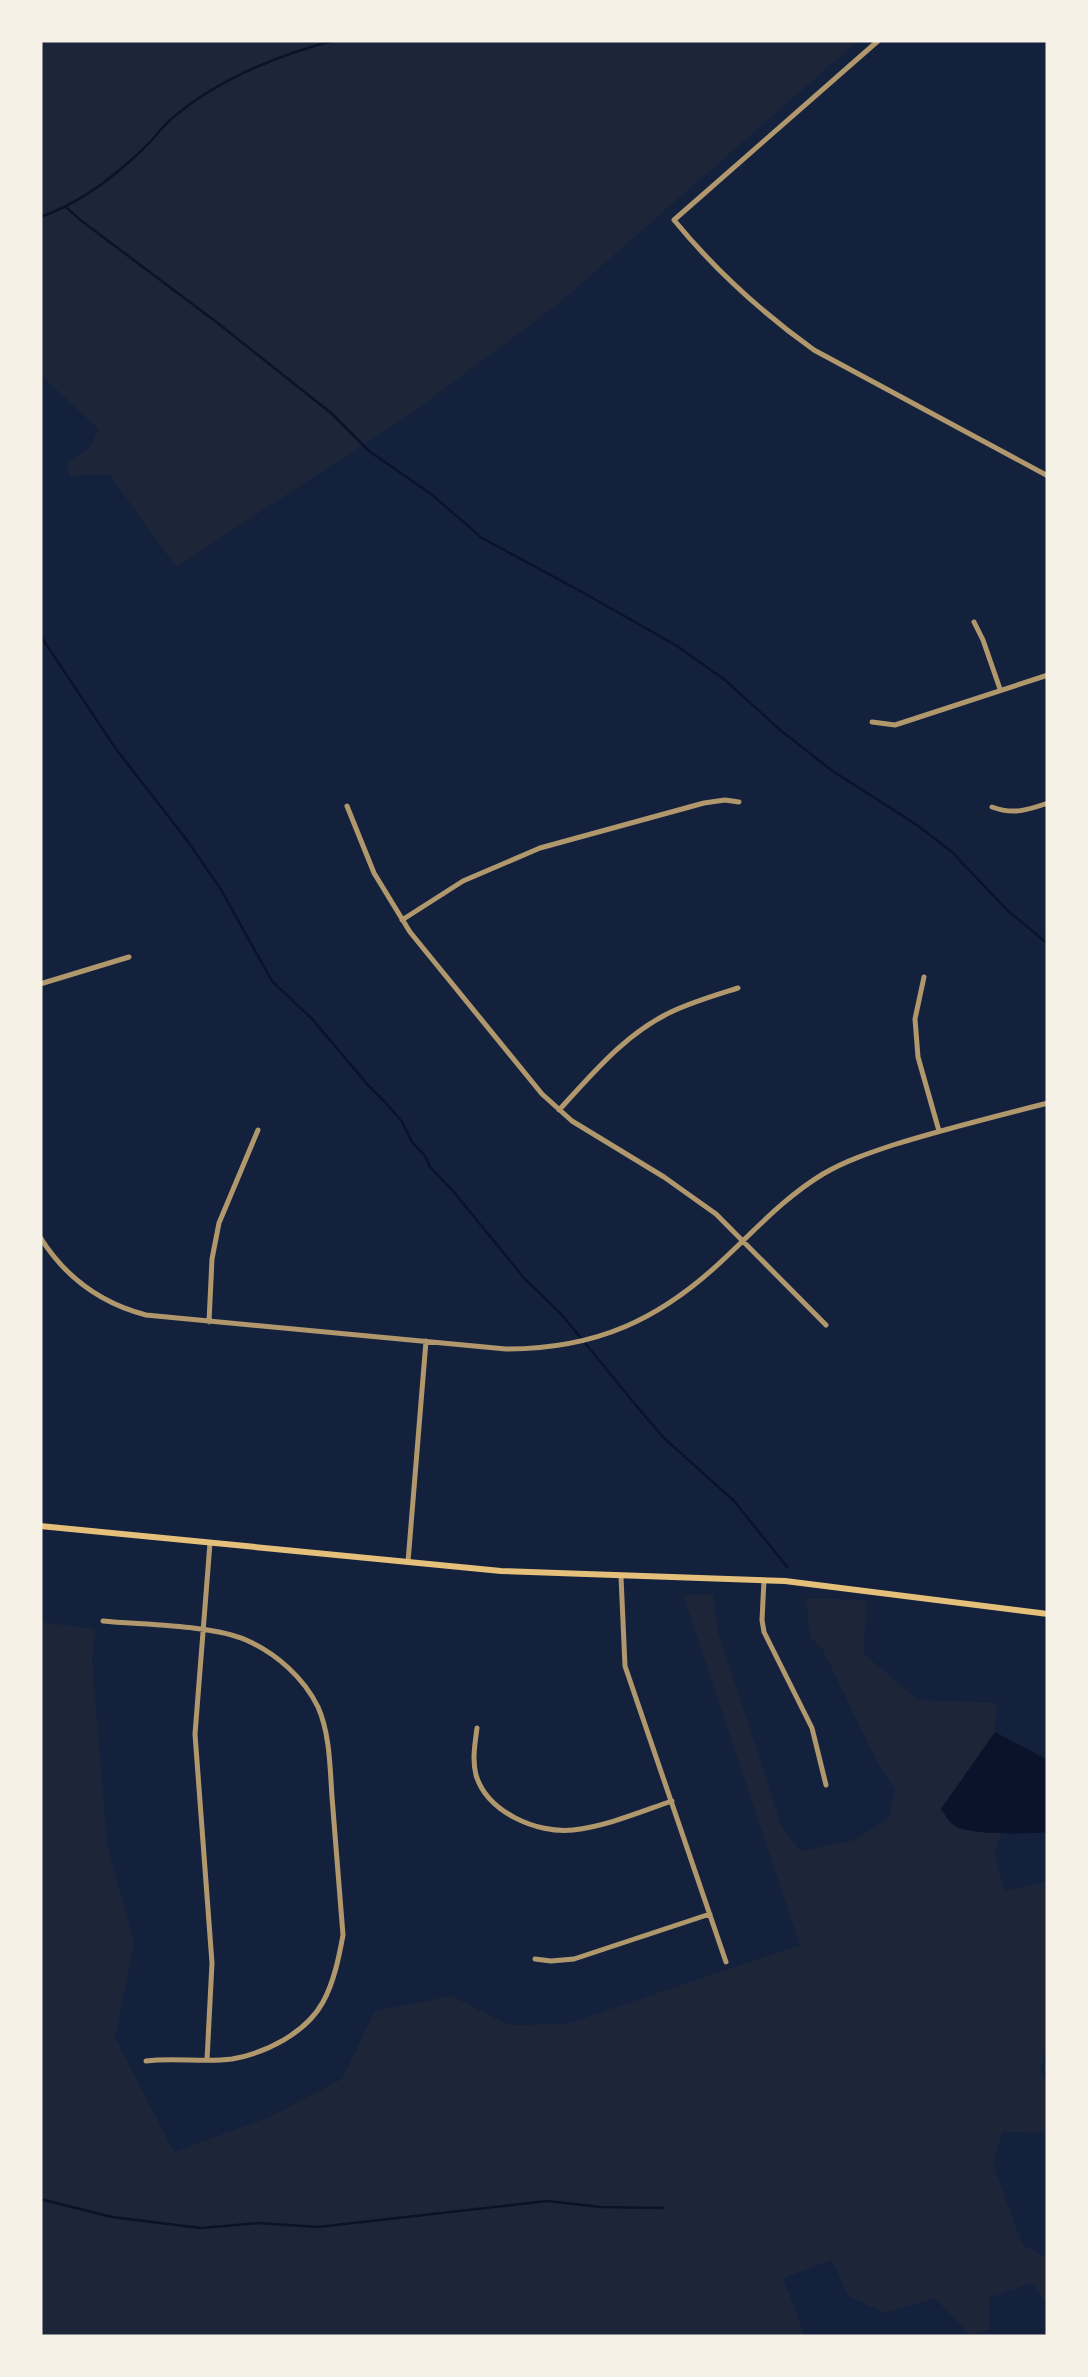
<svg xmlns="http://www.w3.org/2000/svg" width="1088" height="2377" font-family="Commissioner,sans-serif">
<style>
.green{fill:#1d2539}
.water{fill:#0b132b}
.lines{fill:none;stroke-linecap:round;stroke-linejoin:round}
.stream{stroke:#0b132b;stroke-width:2.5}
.minor{stroke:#b1986c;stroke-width:5}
.secondary{stroke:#e5c07b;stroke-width:6}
</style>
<rect width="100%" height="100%" fill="#14213d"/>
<path class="green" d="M40 40H859L558 304 416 410 176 567 109 474 70 476 66 463 88 449 99 430 40 374Z
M713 1594 718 1632 782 1828 801 1851 855 1840 890 1817 895 1789 877 1762 823 1650 810 1637 806 1598 866 1600 864 1654 918 1700 997 1703 995 1732 941 1809 960 1829 1001 1833 994 1854 1005 1891 1048 1881V2039L1040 2071 1048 2084V2133L1002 2132 993 2165 1023 2245 1048 2259V2304L1031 2283 989 2298 990 2329 970 2335 935 2298 885 2313 848 2296 832 2260 783 2278 805 2337H40V1622L95 1629 92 1659 107 1845 134 1942 115 2038 174 2152 270 2117 342 2079 375 2011 452 1996 509 2025 566 2024 800 1945 683 1595Z"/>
<path class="water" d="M995 1732 1048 1760V1832C1029 1834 973 1835 957 1827 949 1823 945 1815 941 1809Z"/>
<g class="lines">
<path class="stream" d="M66 207 79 219 215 321 331 413 369 451 431 494 482 538 582 592 677 646 725 680 779 729 831 770 917 825 952 852 1007 910 1048 944
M40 217C79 204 113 178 143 149 154 139 163 125 175 116 222 77 278 55 336 40
M40 635 116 749 186 839 220 888 272 981 313 1020 367 1084 386 1103 402 1122 412 1142 425 1156 430 1167 453 1191 524 1278 562 1315 644 1415 664 1438 734 1501 787 1567
M40 2199 112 2217 201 2228 259 2223 318 2227 547 2201 601 2207 663 2208"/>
<path class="minor" d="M879 40 674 220C715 270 761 312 814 350L1048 476
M974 622 983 640 1000 689
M872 722 895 725 1048 675
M347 806 374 873 410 932 542 1094 572 1121 664 1177 716 1214 826 1325
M992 807C1013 815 1028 810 1048 803
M402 920 463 881 540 848 704 803 725 800 739 802
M924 977 915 1019 918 1057 939 1131
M40 984 129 957
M559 1110C593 1073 625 1034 671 1012 692 1002 716 995 738 988
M40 1237C65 1277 100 1303 146 1315L506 1349C596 1349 660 1320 725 1258 757 1228 785 1197 823 1174 845 1161 869 1153 893 1145 944 1129 996 1116 1048 1103
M209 1322 212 1259 219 1223 258 1130
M408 1562 426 1341
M621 1577 625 1666 726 1962
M764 1580 762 1620 764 1632 812 1728 826 1785
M103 1621C142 1625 212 1625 246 1640 276 1653 304 1678 318 1707 330 1734 330 1768 332 1797 336 1843 339 1889 343 1935 339 1957 334 1982 323 2002 306 2033 266 2053 232 2059 204 2063 175 2057 146 2061
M477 1728C475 1744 472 1759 476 1775 487 1812 537 1834 573 1830 607 1826 640 1812 672 1801
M535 1959 551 1961 574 1959 710 1914
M207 2060 212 1963 195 1734 210 1543"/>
<path class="secondary" d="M40 1526 501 1571 785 1581 1048 1614"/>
</g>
<rect width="1088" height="2377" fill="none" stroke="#f6f1e7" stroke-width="85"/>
</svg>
